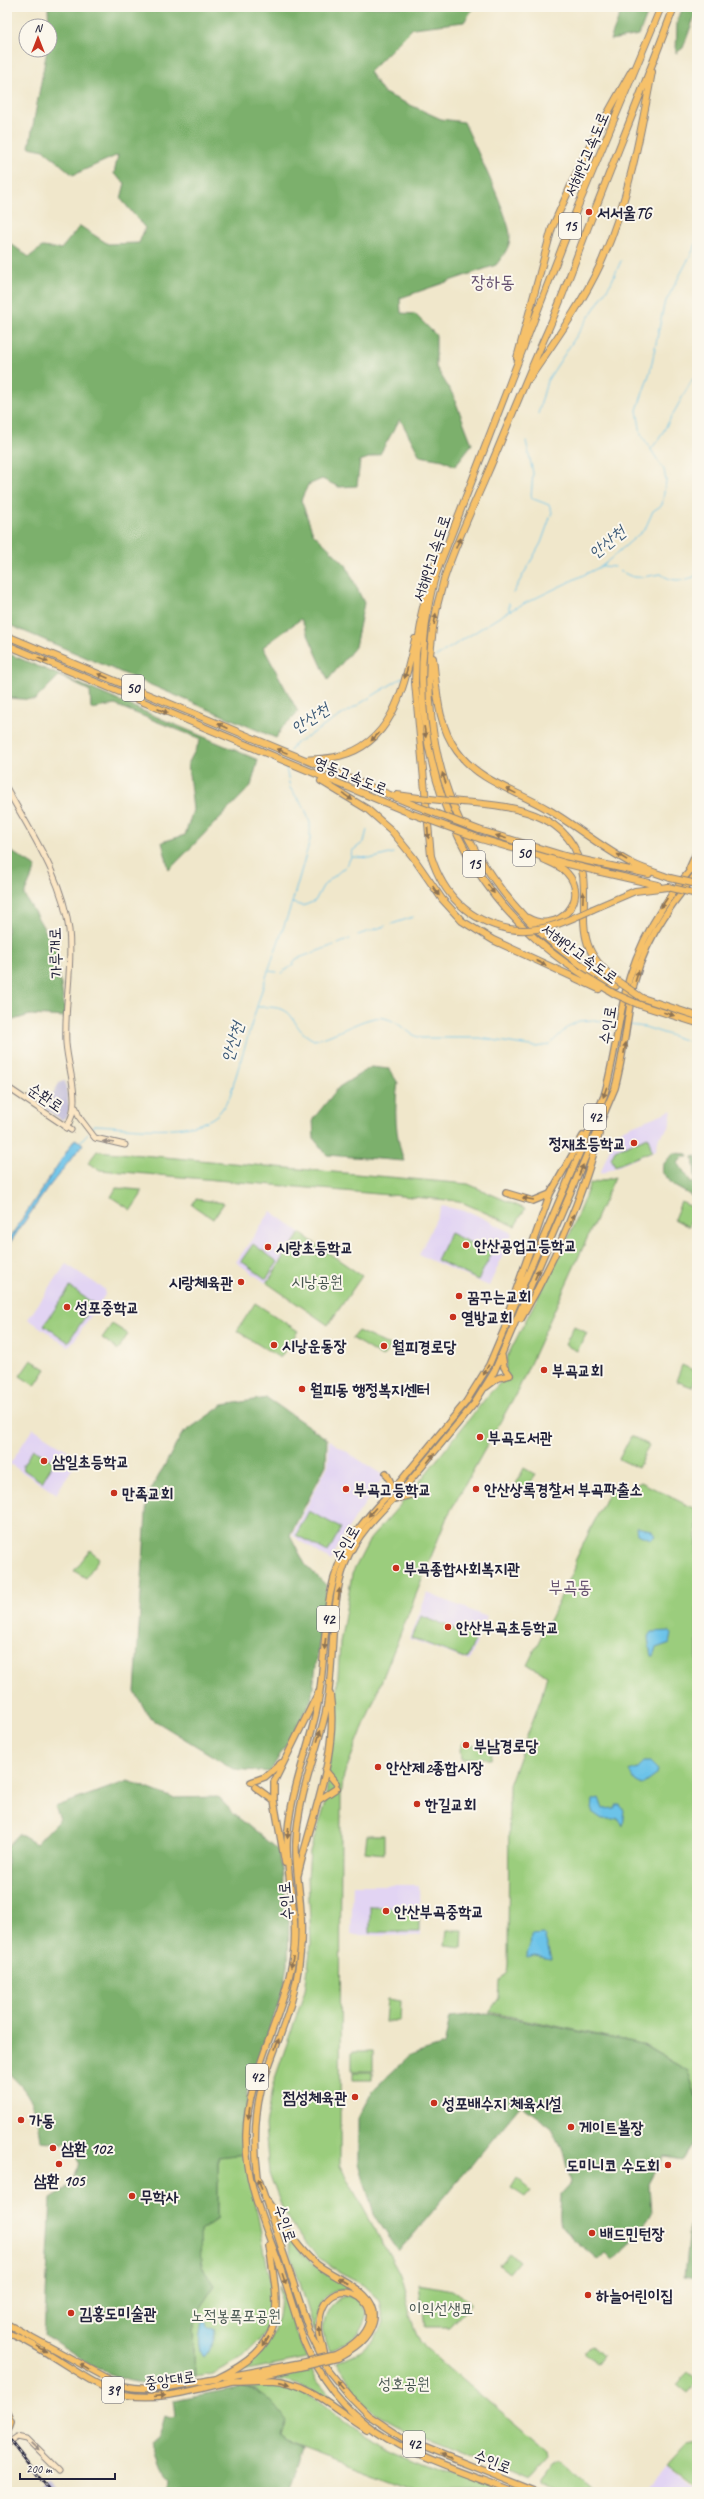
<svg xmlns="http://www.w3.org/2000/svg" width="704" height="2499" font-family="Caveat,'Poor Story',sans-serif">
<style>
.built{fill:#e2d4f3}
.industrial{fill:#c5c0da}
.green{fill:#9bcd7d;stroke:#5e785c}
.forest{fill:#7cb06c;stroke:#4f6954}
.water{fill:#6cc3e9;stroke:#477292}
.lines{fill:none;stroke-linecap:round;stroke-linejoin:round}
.stream{stroke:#6cc3e9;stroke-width:1}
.secondary-casing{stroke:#898483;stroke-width:7}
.primary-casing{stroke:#898483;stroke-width:8}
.trunk-casing{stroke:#898483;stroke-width:8}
.motorway-casing{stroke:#898483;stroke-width:8}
.secondary{stroke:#fbe6c4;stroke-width:5}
.primary{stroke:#f6c16b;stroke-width:5.5}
.trunk{stroke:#f6c16b;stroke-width:5.5}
.motorway{stroke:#f6c16b;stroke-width:6}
.rail-casing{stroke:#22223b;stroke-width:2.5}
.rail{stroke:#fbf7ec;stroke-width:1;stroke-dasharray:3;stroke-linecap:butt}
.trunk-bridge-casing{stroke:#898483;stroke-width:8;stroke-linecap:butt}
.motorway-bridge-casing{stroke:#898483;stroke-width:8;stroke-linecap:butt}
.trunk-bridge{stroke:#f6c16b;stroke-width:5.5}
.motorway-bridge{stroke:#f6c16b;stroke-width:6}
.oneway{fill:#8c7253}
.oneway2{fill:#998e86}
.poi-dot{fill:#c8321e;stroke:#fbf7ec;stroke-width:1.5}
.labels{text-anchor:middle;stroke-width:4;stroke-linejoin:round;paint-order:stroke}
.shield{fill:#fbf7ec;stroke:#636270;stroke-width:1}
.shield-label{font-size:15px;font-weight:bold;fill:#22223b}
.street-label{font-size:16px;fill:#22223b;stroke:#fbf7ec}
.poi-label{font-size:16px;font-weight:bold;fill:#22223b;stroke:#fbf7ec;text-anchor:start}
.park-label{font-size:16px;fill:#46554f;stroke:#fbf7ec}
.water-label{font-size:17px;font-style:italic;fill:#3c5a78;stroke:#fbf7ec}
.quarter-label{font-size:18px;fill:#665270;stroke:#fbf7ec}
</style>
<rect width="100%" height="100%" fill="#fbf7ec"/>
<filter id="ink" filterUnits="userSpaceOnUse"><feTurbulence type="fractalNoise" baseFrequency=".025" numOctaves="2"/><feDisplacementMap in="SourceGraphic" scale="8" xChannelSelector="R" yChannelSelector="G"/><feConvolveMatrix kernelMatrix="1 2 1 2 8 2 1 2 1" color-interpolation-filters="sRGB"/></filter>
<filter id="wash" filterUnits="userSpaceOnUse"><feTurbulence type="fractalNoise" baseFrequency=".012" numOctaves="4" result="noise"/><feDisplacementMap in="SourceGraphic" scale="16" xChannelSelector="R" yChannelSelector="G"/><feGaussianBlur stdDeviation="0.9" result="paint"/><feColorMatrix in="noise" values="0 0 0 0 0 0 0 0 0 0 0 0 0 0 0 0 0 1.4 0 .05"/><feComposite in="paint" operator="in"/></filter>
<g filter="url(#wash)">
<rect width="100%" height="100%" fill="#f0e7cb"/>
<path class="built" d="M672 1110 669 1128 659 1137 656 1150 600 1174 616 1132Z
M442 1206 470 1212 511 1232 512 1235 489 1286 419 1255Z
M271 1211 300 1232 266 1283 236 1262Z
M66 1264 104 1289 105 1295 71 1345 67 1346 28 1319Z
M33 1428 79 1458 56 1494 10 1464Z
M329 1440 384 1476 344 1534 331 1561 292 1535 328 1465Z
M427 1593 487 1617 469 1661 410 1639Z
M353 1885H419L420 1936 351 1935Z
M665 2466 696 2492H644Z"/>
<path class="industrial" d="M65 1081 69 1108 68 1115 62 1120 44 1108 60 1082Z
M48 2480 59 2492H37L36 2491Z"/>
<path class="green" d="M648 1137 652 1151 615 1166 611 1158 615 1150Z
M97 1151 468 1184 525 1209 515 1226 459 1201 100 1170 88 1163Z
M615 1177 518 1390 447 1517 344 1775 341 1795 340 2166 399 2273C408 2295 409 2323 421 2344L547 2452 548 2458 528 2480 408 2432 376 2414 358 2396 337 2362 361 2351 373 2341 383 2323 379 2300 363 2285 338 2272 318 2257 303 2240 284 2213 269 2173 265 2126 273 2084 305 1991 311 1944 308 1877 310 1851 325 1806 337 1692 340 1643 352 1574 370 1539 408 1496 490 1393 503 1380 508 1355 570 1234 590 1184Z
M116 1188 141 1190V1195L131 1210 111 1197Z
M196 1199 224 1203 213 1219 192 1205Z
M681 1202 692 1207 689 1227 674 1219Z
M300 1233 362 1276 328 1325 267 1283Z
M450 1233 492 1253 478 1280 437 1260Z
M253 1244 278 1262 266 1279 241 1261Z
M70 1287 94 1304 68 1342 44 1325Z
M255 1303 298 1331 280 1358 237 1331Z
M112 1324 128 1334 118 1350 102 1338Z
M574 1326 587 1333 577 1351 565 1345Z
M358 1331 391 1346V1347L382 1357 352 1338Z
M31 1360 46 1369 35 1386 20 1376Z
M682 1365 697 1372 692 1387 676 1381Z
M631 1436 649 1445 638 1468 619 1459Z
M33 1449 54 1462 42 1482 24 1470 23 1465Z
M524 1468 536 1475 525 1491 516 1484Z
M641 1482 697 1510V2100L688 2071 642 2044 489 2012 499 1998 500 1981 507 1973 508 1966 509 1785 541 1698 547 1675 527 1665 575 1568V1561L611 1487 624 1492Z
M309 1511 341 1528 328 1552 296 1535Z
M90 1550 99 1558 86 1578 74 1571Z
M421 1616 476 1637 467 1659 412 1638Z
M464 1741 492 1752 491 1759H461L460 1749Z
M367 1835H384V1854L365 1852Z
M370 1907 419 1908V1932H370Z
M447 1930H463L462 1948 445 1946Z
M387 1999 401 2001 400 2021H385Z
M352 2051H373V2071H352Z
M353 2072H372V2080H353Z
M246 2154 273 2296 271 2323 259 2341 242 2358 213 2374 195 2377 193 2330 201 2306 215 2285C199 2274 198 2248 200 2231L218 2219V2157Z
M517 2178 531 2190 525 2197 511 2188Z
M283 2228C301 2259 326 2276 358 2292 326 2283 316 2304 315 2332Z
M509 2253 519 2261 509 2273 499 2265Z
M279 2284 298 2339 307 2358 237 2372C272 2348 282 2326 279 2284Z
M419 2284 452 2290 472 2303 450 2327H425Z
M344 2296C358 2296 361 2302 367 2314 361 2334 349 2345 329 2352 318 2330 323 2309 344 2296Z
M591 2345 603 2356 597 2364 583 2353Z
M311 2369 318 2381 345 2412C315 2387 296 2382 258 2378Z
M688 2371 697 2381 687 2393 677 2385Z
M258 2382C316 2384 323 2411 367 2436 407 2459 458 2475 501 2492H422L285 2441 257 2390 243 2387V2384Z
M697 2442V2490L666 2466 686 2444Z
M559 2462 596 2492H550L539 2486V2483L552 2466Z"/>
<path class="forest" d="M48 7H474L464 22 413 28 369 72 384 93 441 119 464 122C473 143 511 219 510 237 510 248 502 257 496 265L400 298 401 313 415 314 436 335V367L453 395 472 444 455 466 443 460 420 456 400 419 380 454 360 461 357 486 339 487 322 479 308 485 301 500 313 533 346 565 364 603 355 647 328 680 301 619 263 647 298 712 282 728 276 738 7 624V241L29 257 42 247 61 249 80 226 108 244 139 243 145 228 121 199 125 183 114 174 118 155 73 175 44 150 29 147 47 50H50Z
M623 7H650L639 35 610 40Z
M683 7H697V10L683 48 676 53 677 22Z
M7 653 258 760 251 786 169 870 162 842 185 835 193 810 188 764 201 739 115 705 91 709 90 691 59 676 35 700 9 698 7 697Z
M7 849 36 867 24 895 55 947 66 1017 30 1015 7 1022Z
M371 1067 389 1069 398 1083C394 1109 395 1135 404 1161L327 1155 314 1139 313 1119 339 1087Z
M673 1153 688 1154 689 1157H683L678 1163 691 1182H696L693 1157 697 1156V1199L674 1186 662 1172 663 1165Z
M267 1398 327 1439 326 1465 290 1535 305 1564 327 1586 311 1702 270 1772 234 1769 149 1717 135 1692 147 1497 182 1434 223 1405Z
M128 1781 173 1798 218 1797 235 1815 278 1850 289 1918 288 1965 284 1988 247 2092 246 2154 218 2157V2219L200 2231 201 2265 215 2285 201 2306 193 2330 195 2377C178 2379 160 2384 143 2383 110 2381 73 2352 44 2335L51 2198 70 2186 80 2163 71 2144 41 2141C37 2109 31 2093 7 2072V1847L19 1834 36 1844 60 1819 55 1807Z
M486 2013 641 2044 688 2071 697 2100V2137L683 2159 664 2156 649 2184 651 2214 628 2246 612 2260 605 2253 598 2260C591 2253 563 2232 561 2226 558 2217 561 2204 561 2194L571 2183 562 2148 552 2128 521 2105 399 2252 374 2215 359 2163V2117L373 2090 409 2056 444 2045 450 2017Z
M689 2226H697V2279L684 2277Z
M243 2387C264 2391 274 2404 286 2421L281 2433 285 2441 301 2448 285 2492H166L169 2483 164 2478 151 2444 159 2437 165 2416 170 2418 175 2417 173 2400Z"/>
<path class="water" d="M75 1139 83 1144 47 1189 7 1247V1242Z
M636 1527 651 1530 655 1536 651 1539 637 1534Z
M670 1631 672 1633 670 1643 656 1648 653 1656H651L648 1638 652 1632Z
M644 1762H650L658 1770 657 1774 642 1785 635 1781 630 1771 638 1768Z
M599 1798 603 1809 615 1808 616 1805H620L624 1810 622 1827 617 1817 614 1819H602L592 1812 593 1800Z
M544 1934 551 1959 535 1956 527 1958 526 1954 530 1948 531 1935Z
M206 2320 207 2327 214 2328C218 2335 209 2352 204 2357 197 2350 200 2331 202 2323Z"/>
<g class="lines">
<path class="stream" d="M538 414 547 381 611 283 621 261
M651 449 659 439 692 380 697 376
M603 566 615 567
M620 570C635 582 644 576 661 574 671 582 682 581 694 577L697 573
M513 593 541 543 552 512 549 505 531 498 533 473 526 441
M509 610V603
M435 657 509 611 602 566 645 529 653 511 662 505 666 481 664 470 641 434 637 410 650 372 664 305 697 243
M290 751 295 744 403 677
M351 857 352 851 364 842 367 830
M292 903 303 906 315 901 323 886 347 865 351 857 374 858 393 853
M392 924 413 917
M358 935 385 926
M338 944 350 939
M268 971 277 972
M281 973 292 966 296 959 334 945
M258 1007C304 1005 284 1025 314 1040 334 1037 368 1014 384 1018 399 1021 407 1034 421 1038H480L536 1047 549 1045 569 1026 579 1021 595 1020 617 1024
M629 1025 645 1027 697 1044
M91 1129 94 1125C126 1126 193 1137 218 1114 222 1110 225 1104 229 1099L265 980 292 903 310 840V823L305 809 290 788 285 763
M79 1143 88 1133"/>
</g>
</g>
<g filter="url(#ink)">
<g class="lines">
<g class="secondary-casing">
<path id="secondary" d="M7 789C31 833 63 879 69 930 73 968 64 1005 66 1043 68 1071 83 1104 66 1128
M7 1087 71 1130
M76 1108 79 1117 95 1138 125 1145
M7 2444 17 2437 27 2439 59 2471"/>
</g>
<g class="primary-casing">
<path id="primary" d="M689 869 697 851
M506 1193 533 1201 550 1194
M509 1310 550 1194 583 1136
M521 1319C555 1260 582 1200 599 1134
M502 1356 504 1367 510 1375
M486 1387 498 1378 510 1375
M399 1483 466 1402 489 1365 604 1096C614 1062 617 1028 625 994 637 943 663 902 697 862
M405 1487 474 1404 494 1372 615 1088C623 1058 626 1028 631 998 639 949 666 910 697 873
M7 2324 122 2386C154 2393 185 2384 216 2379
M7 2333C46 2346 90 2388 126 2395 162 2401 198 2389 232 2381
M7 2413 11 2422 7 2434"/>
</g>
<g class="trunk-casing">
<path id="trunk" d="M386 1473 391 1483 389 1492
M399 1483C381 1502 363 1520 350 1542 318 1592 329 1657 316 1713 306 1757 288 1799 287 1845 287 1882 299 1920 293 1957 284 2017 247 2075 246 2135 245 2180 263 2220 278 2261 287 2287 295 2313 303 2339 343 2439 423 2457 514 2492
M405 1487C383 1509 356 1534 345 1564 328 1609 336 1668 325 1715 315 1758 298 1797 296 1842 295 1867 300 1890 301 1914 302 1935 301 1956 297 1976 291 2015 272 2052 261 2090 254 2119 254 2148 258 2177L310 2333 328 2370 351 2398 368 2415 406 2440 537 2492
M395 1499 415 1494
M325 1770 336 1783
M251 1782 265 1777 281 1763
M255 1787 274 1801
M319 1800 337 1788
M285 1863 274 1801V1782L318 1693
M298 1875C311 1817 339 1754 330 1694
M268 2202C283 2223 295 2245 314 2262 333 2279 382 2291 373 2323 368 2341 353 2350 338 2358
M326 2360C324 2350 319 2338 319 2327 322 2254 420 2312 335 2355
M225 2377 305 2362
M216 2379C287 2345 280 2313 269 2246
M244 2379 305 2366
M232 2381C246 2381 259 2380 272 2380 310 2382 336 2411 367 2429"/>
</g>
<g class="motorway-casing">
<path id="motorway" d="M517 358 552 228 586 152 632 70
M529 379C554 342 582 304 601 263 628 202 640 137 652 72
M423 613 416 653 415 683 431 856C443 895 469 921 509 929
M421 616 430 577 439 556
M7 636 414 805
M7 645 410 813
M433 658C437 690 437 724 457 751 479 782 518 791 549 810 576 826 602 848 631 863 643 869 657 873 670 878
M306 760C317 759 329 759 339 756 394 743 404 685 415 639
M321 781 367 809 391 830 413 857 442 899 462 921 493 940 599 989
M397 795 419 798
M461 802C519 806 583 814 584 889 584 932 580 951 616 980
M479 830 565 856
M481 839 568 864
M597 863 649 874
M601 872 658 885
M593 909 635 891 668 887
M528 918C558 935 591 899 567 873 561 866 551 863 543 859
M616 986C556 954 509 909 475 850 427 768 417 670 444 579 456 542 473 507 488 472 508 425 527 377 548 330 566 290 579 248 596 207 622 140 649 74 674 7
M615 994C588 978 561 962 538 941 453 867 413 752 424 642 426 619 429 596 436 574L578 206 661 7
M642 998 697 1016
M640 1005 697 1023"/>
</g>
<use href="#secondary" class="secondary"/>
<use href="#primary" class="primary"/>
<use href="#trunk" class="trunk"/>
<use href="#motorway" class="motorway"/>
<g class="rail-casing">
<path id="rail" d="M7 2437 51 2492"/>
</g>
<use href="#rail" class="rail"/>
<g class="trunk-bridge-casing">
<path id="trunk-bridge" d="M305 2362 335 2355
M305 2366 338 2358"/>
</g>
<g class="motorway-bridge-casing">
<path id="motorway-bridge" d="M419 798 461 802
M414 805 479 830
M410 813 481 839
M565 856 597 863
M568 864 601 872
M670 878 697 884
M668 887 697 894
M509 929C540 934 565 922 593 909
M616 980 642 998
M615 994 640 1005"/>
</g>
<use href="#trunk-bridge" class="trunk-bridge"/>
<use href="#motorway-bridge" class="motorway-bridge"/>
</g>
<defs><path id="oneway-solid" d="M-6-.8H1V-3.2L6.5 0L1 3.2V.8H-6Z"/></defs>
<g class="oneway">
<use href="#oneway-solid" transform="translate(458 543) rotate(-68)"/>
<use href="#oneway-solid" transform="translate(435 619) rotate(-81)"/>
<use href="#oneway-solid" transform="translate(43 660) rotate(22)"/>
<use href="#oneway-solid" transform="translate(406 673) rotate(106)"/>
<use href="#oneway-solid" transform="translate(103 676) rotate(-157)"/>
<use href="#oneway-solid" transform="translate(163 711) rotate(23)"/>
<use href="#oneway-solid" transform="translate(223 726) rotate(-156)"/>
<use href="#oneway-solid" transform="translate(425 732) rotate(81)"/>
<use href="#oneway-solid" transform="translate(375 737) rotate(136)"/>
<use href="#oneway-solid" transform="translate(282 751) rotate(-158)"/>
<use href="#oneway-solid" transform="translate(444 778) rotate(-109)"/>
<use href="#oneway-solid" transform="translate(511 791) rotate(-154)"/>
<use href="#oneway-solid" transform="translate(348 797) rotate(34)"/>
<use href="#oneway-solid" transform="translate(428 833) rotate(85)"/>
<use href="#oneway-solid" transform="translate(501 837) rotate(-163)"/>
<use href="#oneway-solid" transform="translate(622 857) rotate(-149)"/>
<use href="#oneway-solid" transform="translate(491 889) rotate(55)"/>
<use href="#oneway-solid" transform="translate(436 891) rotate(56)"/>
<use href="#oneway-solid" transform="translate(583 897) rotate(-88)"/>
<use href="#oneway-solid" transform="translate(664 903) rotate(124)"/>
<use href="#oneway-solid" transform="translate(541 963) rotate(25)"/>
<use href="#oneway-solid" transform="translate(637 976) rotate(-73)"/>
<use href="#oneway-solid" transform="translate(669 1014) rotate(18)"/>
<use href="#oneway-solid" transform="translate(625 1048) rotate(-79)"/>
<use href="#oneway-solid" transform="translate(605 1092) rotate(109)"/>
<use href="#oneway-solid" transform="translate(581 1170) rotate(-67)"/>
<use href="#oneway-solid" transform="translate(528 1199) rotate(-170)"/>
<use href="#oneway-solid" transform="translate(572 1219) rotate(-70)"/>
<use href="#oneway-solid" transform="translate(537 1274) rotate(-67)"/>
<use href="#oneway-solid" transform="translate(486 1370) rotate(118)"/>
<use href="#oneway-solid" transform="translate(431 1458) rotate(-51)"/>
<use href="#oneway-solid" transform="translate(372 1512) rotate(131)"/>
<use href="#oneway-solid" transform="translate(339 1594) rotate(-83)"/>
<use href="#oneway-solid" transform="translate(325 1644) rotate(96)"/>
<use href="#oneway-solid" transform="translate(319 1736) rotate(-73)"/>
<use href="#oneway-solid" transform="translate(288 1833) rotate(96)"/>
<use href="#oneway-solid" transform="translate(292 1962) rotate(101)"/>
<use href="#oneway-solid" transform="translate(277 2044) rotate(-70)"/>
<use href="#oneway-solid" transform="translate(249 2113) rotate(98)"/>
<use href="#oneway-solid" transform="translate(260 2184) rotate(-107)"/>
<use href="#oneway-solid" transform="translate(284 2279) rotate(72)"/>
<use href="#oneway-solid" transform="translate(343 2281) rotate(-151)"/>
<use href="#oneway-solid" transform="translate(320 2332) rotate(-98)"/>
<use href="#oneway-solid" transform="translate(266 2341) rotate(121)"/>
<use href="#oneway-solid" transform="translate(42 2349) rotate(31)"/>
<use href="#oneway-solid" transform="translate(85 2367) rotate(-149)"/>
<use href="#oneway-solid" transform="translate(285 2383) rotate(13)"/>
<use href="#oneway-solid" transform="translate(340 2385) rotate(-130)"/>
<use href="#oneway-solid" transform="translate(160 2396) rotate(-5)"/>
<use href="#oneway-solid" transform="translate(446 2457) rotate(-159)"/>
</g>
<g class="oneway2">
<use href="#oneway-solid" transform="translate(108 1142) rotate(-173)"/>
<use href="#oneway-solid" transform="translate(35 2447) rotate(44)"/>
</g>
</g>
<g class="poi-dot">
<circle cx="589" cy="212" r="4"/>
<circle cx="634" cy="1143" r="4"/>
<circle cx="466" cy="1245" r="4"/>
<circle cx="268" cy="1247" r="4"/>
<circle cx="241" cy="1282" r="4"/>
<circle cx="459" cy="1296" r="4"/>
<circle cx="67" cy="1307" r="4"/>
<circle cx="453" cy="1317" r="4"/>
<circle cx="274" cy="1345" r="4"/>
<circle cx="384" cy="1346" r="4"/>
<circle cx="544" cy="1370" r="4"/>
<circle cx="302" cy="1389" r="4"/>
<circle cx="480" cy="1437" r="4"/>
<circle cx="44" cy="1461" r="4"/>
<circle cx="346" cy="1489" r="4"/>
<circle cx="476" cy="1489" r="4"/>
<circle cx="114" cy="1493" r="4"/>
<circle cx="396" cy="1568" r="4"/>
<circle cx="448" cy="1627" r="4"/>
<circle cx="466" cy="1745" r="4"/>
<circle cx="378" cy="1767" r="4"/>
<circle cx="417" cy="1804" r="4"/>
<circle cx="386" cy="1911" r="4"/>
<circle cx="355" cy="2097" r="4"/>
<circle cx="434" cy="2103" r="4"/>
<circle cx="21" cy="2120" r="4"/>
<circle cx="571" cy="2127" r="4"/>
<circle cx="53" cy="2148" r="4"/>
<circle cx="59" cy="2164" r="4"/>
<circle cx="668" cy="2165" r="4"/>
<circle cx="132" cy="2196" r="4"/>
<circle cx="592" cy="2233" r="4"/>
<circle cx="588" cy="2295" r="4"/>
<circle cx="71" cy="2313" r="4"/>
</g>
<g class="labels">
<g class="shield">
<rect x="559" y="213" width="22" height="26" rx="3"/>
<rect x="122" y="675" width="22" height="26" rx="3"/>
<rect x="513" y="840" width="22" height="26" rx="3"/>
<rect x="463" y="851" width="22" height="26" rx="3"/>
<rect x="584" y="1104" width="22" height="26" rx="3"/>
<rect x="317" y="1606" width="22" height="26" rx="3"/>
<rect x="246" y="2064" width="22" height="26" rx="3"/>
<rect x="102" y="2377" width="22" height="26" rx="3"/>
<rect x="403" y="2431" width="22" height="26" rx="3"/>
</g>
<g class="shield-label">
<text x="570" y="231">15</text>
<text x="133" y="693">50</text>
<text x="524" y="858">50</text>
<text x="474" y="869">15</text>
<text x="595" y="1122">42</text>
<text x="328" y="1624">42</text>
<text x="257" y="2082">42</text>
<text x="113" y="2395">39</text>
<text x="414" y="2449">42</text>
</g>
<g class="street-label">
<text transform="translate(586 154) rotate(-67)" y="6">서해안고속도로</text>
<text transform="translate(431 558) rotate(-72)" y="6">서해안고속도로</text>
<text transform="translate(351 775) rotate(22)" y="6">영동고속도로</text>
<text transform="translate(55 953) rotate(-92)" y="6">가루개로</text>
<text transform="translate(580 953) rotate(36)" y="6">서해안고속도로</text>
<text transform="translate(607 1025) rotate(-81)" y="6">수인로</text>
<text transform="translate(46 1097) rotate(34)" y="6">순환로</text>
<text transform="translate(345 1543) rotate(-60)" y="6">수인로</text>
<text transform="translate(285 1901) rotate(-95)" y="6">수인로</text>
<text transform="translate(286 2223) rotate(72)" y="6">수인로</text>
<text transform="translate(170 2379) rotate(-8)" y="6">중앙대로</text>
<text transform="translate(493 2461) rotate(21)" y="6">수인로</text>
</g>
<g class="poi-label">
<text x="597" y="218">서서울TG</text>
<text x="626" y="1149" text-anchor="end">정재초등학교</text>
<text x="474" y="1251">안산공업고등학교</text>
<text x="276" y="1253">시랑초등학교</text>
<text x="233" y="1288" text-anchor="end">시랑체육관</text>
<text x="467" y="1302">꿈꾸는교회</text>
<text x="75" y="1313">성포중학교</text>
<text x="461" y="1323">열방교회</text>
<text x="282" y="1351">시낭운동장</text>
<text x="392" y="1352">월피경로당</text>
<text x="552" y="1376">부곡교회</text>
<text x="310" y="1395">월피동 행정복지센터</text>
<text x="488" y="1443">부곡도서관</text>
<text x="52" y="1467">삼일초등학교</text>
<text x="354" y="1495">부곡고등학교</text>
<text x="484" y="1495">안산상록경찰서 부곡파출소</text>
<text x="122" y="1499">만족교회</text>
<text x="404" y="1574">부곡종합사회복지관</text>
<text x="456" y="1633">안산부곡초등학교</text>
<text x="474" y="1751">부남경로당</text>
<text x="386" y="1773">안산제2종합시장</text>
<text x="425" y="1810">한길교회</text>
<text x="394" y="1917">안산부곡중학교</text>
<text x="347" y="2103" text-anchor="end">점성체육관</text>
<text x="442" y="2109">성포배수지 체육시설</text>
<text x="29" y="2126">가동</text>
<text x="579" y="2133">게이트볼장</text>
<text x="61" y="2154">삼환 102</text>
<text x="660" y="2171" text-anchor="end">도미니코 수도회</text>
<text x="59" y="2186" text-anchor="middle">삼환 105</text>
<text x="140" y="2202">무학사</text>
<text x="600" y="2239">배드민턴장</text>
<text x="596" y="2301">하늘어린이집</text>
<text x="79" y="2319">김홍도미술관</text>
</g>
<g class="park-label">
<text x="317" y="1287">시낭공원</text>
<text x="441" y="2314">이익선생묘</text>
<text x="236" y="2321">노적봉폭포공원</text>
<text x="404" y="2389">성호공원</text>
</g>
<g class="water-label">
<text transform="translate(607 542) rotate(-39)" y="6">안산천</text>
<text transform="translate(310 718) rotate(-33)" y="6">안산천</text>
<text transform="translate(232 1042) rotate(-73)" y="6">안산천</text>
</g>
<g class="quarter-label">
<text x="493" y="288">장하동</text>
<text x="570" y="1593">부곡동</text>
</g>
</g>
<rect width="704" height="2499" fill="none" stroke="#fbf7ec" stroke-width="24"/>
<g transform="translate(38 38)"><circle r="19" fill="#fbf7ec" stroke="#a4a2a5"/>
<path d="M0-3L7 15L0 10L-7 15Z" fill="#c8321e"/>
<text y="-6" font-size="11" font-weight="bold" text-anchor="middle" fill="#22223b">N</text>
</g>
<path d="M20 2473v6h95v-6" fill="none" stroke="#22223b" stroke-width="2"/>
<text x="26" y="2473" font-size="12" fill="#22223b" stroke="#fbf7ec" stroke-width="3" paint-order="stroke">200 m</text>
</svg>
